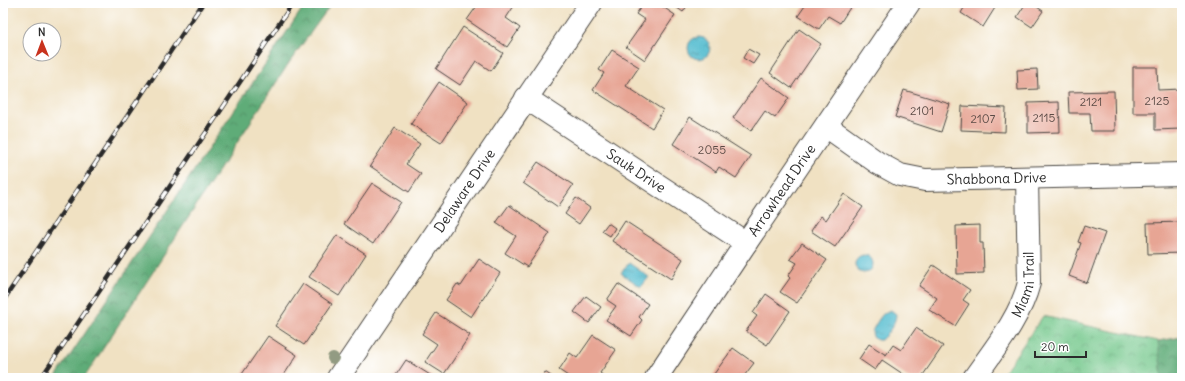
<svg xmlns="http://www.w3.org/2000/svg" width="1185" height="381" font-family="Delius,sans-serif">
<style>
.forest{fill:url(#forest-crowns);stroke:#456c52}
.park{fill:url(#park-crowns);stroke:#507a5c}
.water{fill:url(#water-ripples);stroke:#3e747d}
.building{fill:#e7a594}
.lines{fill:none;stroke-linecap:round;stroke-linejoin:round}
.minor-casing{stroke:#494642;stroke-width:24}
.minor{stroke:#fff;stroke-width:22}
.rail-casing{stroke:#2b2b2b;stroke-width:4.5}
.rail{stroke:#fff;stroke-width:3;stroke-dasharray:9;stroke-linecap:butt}
.tree{fill:#929b82}
.labels{text-anchor:middle;stroke-width:4;stroke-linejoin:round;paint-order:stroke}
.number-label{font-size:12px;fill:#5a4a45}
.street-label{font-size:14px;fill:#2b2b2b;stroke:#fff}
</style>
<defs>
<pattern id="forest-crowns" width="20" height="18" patternUnits="userSpaceOnUse"><rect width="20" height="18" fill="#5fac78"/><path d="M2 6a3 3 0 1 1 6 0M12 15a3 3 0 1 1 6 0" fill="none" stroke="#4f8c63"/></pattern>
<pattern id="park-crowns" width="20" height="18" patternUnits="userSpaceOnUse"><rect width="20" height="18" fill="#74c88c"/><path d="M2 6a3 3 0 1 1 6 0M12 15a3 3 0 1 1 6 0" fill="none" stroke="#5fa373"/></pattern>
<pattern id="water-ripples" width="26" height="14" patternUnits="userSpaceOnUse"><rect width="26" height="14" fill="#52bccf"/><path d="M2 4q2-2 4 0t4 0M15 11q2-2 4 0t4 0" fill="none" stroke="#4499a8"/></pattern>
</defs>
<rect width="100%" height="100%" fill="#fff"/>
<filter id="ink" filterUnits="userSpaceOnUse"><feTurbulence type="fractalNoise" baseFrequency=".025" numOctaves="2"/><feDisplacementMap in="SourceGraphic" scale="8" xChannelSelector="R" yChannelSelector="G"/><feConvolveMatrix kernelMatrix="1 2 1 2 8 2 1 2 1" color-interpolation-filters="sRGB"/></filter>
<filter id="wash" filterUnits="userSpaceOnUse"><feTurbulence type="fractalNoise" baseFrequency=".012" numOctaves="4" result="noise"/><feDisplacementMap in="SourceGraphic" scale="16" xChannelSelector="R" yChannelSelector="G"/><feGaussianBlur stdDeviation="0.9" result="paint"/><feColorMatrix in="noise" values="0 0 0 0 0 0 0 0 0 0 0 0 0 0 0 0 0 1.4 0 .05"/><feComposite in="paint" operator="in"/></filter>
<g filter="url(#wash)">
<rect width="100%" height="100%" fill="#f0e1c2"/>
<path class="forest" d="M306 3H332L289 63 84 378H55Z
M1182 337V378H1162L1158 341Z"/>
<path class="park" d="M1043 316 1158 341 1162 378H1000Z"/>
<path class="water" d="M688 48a11 11 0 1 1 22 0a11 11 0 1 1-22 0Z
M855 264a9 9 0 1 1 18 0a9 9 0 1 1-18 0Z
M629 263 649 277 641 287 621 273Z
M891 310 896 314C896 323 888 334 881 340 875 341 872 337 872 331 877 323 881 312 891 310Z"/>
<g id="blocks">
<path class="building" d="M479 3H516L506 18 520 28 507 47 467 20Z
M644 3H657L675 15 645 60 626 47 645 20 636 14Z
M670 3H689L683 12Z
M807 3H853L840 23 828 16 819 29 798 16Z
M967 3H998L983 27 961 13Z
M1026 3H1031L1043 11 1032 27 1017 17Z
M463 27 503 53 491 71 476 61 460 85 436 69Z
M799 29 821 44 791 88 770 73Z
M748 49 759 55 753 64 743 58Z
M612 50 639 67 626 86 663 110 652 128 593 90 604 73 599 70Z
M1133 67H1157L1158 90 1181 89V129L1155 130V113H1133Z
M1037 69 1038 89 1018 90 1017 70Z
M761 78 789 98 775 118 765 111 751 131 733 118Z
M439 82 468 102 441 143 411 124Z
M904 90 950 104 941 132 895 117Z
M1114 91 1115 131H1091L1090 113H1069L1068 92Z
M1059 102 1060 132 1028 133V103Z
M962 106 1006 108 1005 132 961 130Z
M690 117 751 156 736 178 719 167 716 172 673 144Z
M395 128 420 144 406 164 421 174 409 192 370 166Z
M538 162 573 185 558 207 523 183Z
M372 183 401 202 373 244 344 224Z
M844 194 863 207 835 247 811 231 821 216 826 220Z
M576 198 590 208 579 224 565 214Z
M509 205 550 233 527 267 505 253 516 236 496 223Z
M625 221 683 259 671 279 612 241Z
M1182 222V253L1148 254 1147 223Z
M608 223 615 228 610 236 602 231Z
M980 225V243H983L984 273 957 274 956 226Z
M1084 226 1105 233 1087 283 1069 276 1081 243 1078 242Z
M337 235 366 254 339 296 309 277Z
M802 243 827 260 797 303 780 292 790 278 788 276 797 263 790 259Z
M479 259 500 273 471 317 446 300 457 284 461 286Z
M933 265 970 290 963 300 969 304 955 326 929 310 937 298 919 286Z
M303 284 332 304 304 345 275 326Z
M618 284 648 304 639 317 642 320 631 336 606 320 616 306 607 300Z
M766 294 790 311 767 345 746 331 757 316 753 313Z
M586 296 601 307 589 323 574 312Z
M436 313 470 335 444 374 425 362 437 344 422 334Z
M916 328 943 346 921 378H909L882 360 875 370 859 359 869 344 886 355 893 345 901 350Z
M593 335 616 350 600 373 605 377 604 378H571L559 370 570 353 577 358Z
M268 336 297 355 282 378H241L240 377Z
M733 348 754 363 744 376 747 378H711Z
M406 360 435 378H394Z
M545 372 554 378H541Z"/>
</g>
</g>
<g filter="url(#ink)">
<use href="#blocks" fill-opacity="0" stroke="#494642" stroke-width="1"/>
<g class="lines">
<g class="minor-casing">
<g id="minor">
<path id="s1" d="M526 98 746 243"/>
<path id="s2" d="M826 126 878 163 900 175 925 180 1182 174"/>
<path id="s3" d="M338 378 591 3"/>
<path id="s4" d="M656 378 746 243 909 3"/>
<path id="s5" d="M974 378C995 348 1020 318 1029 283L1027 178"/>
</g>
</g>
<use href="#minor" class="minor"/>
<g class="rail-casing">
<path id="rail" d="M3 301 203 3
M41 378 293 3"/>
</g>
<use href="#rail" class="rail"/>
</g>
<circle class="tree" cx="333" cy="358" r="6"/>
</g>
<g class="labels">
<g class="number-label">
<text x="1157" y="105">2125</text>
<text x="1091" y="106">2121</text>
<text x="922" y="115">2101</text>
<text x="1044" y="122">2115</text>
<text x="983" y="123">2107</text>
<text x="712" y="154">2055</text>
</g>
<g class="street-label">
<text dy="5" stroke="none"><textPath href="#s1" startOffset="132">Sauk Drive</textPath></text>
<text dy="5" stroke="none"><textPath href="#s2" startOffset="186">Shabbona Drive</textPath></text>
<text dy="5" stroke="none"><textPath href="#s4" startOffset="226">Arrowhead Drive</textPath></text>
<text dy="5" stroke="none"><textPath href="#s3" startOffset="226">Delaware Drive</textPath></text>
<text dy="5" stroke="none"><textPath href="#s5" startOffset="108">Miami Trail</textPath></text>
</g>
</g>
<rect width="1185" height="381" fill="none" stroke="#fff" stroke-width="16"/>
<g transform="translate(42 42) rotate(359)"><circle r="19" fill="#ffffff" stroke="#aaaaaa"/>
<path d="M0-3L7 15L0 10L-7 15Z" fill="#c8321e"/>
<text y="-6" font-size="11" font-weight="bold" text-anchor="middle" fill="#2b2b2b">N</text>
</g>
<path d="M1035 351v6h51v-6" fill="none" stroke="#2b2b2b" stroke-width="2"/>
<text x="1041" y="351" font-size="12" fill="#2b2b2b" stroke="#ffffff" stroke-width="3" paint-order="stroke">20 m</text>
</svg>
